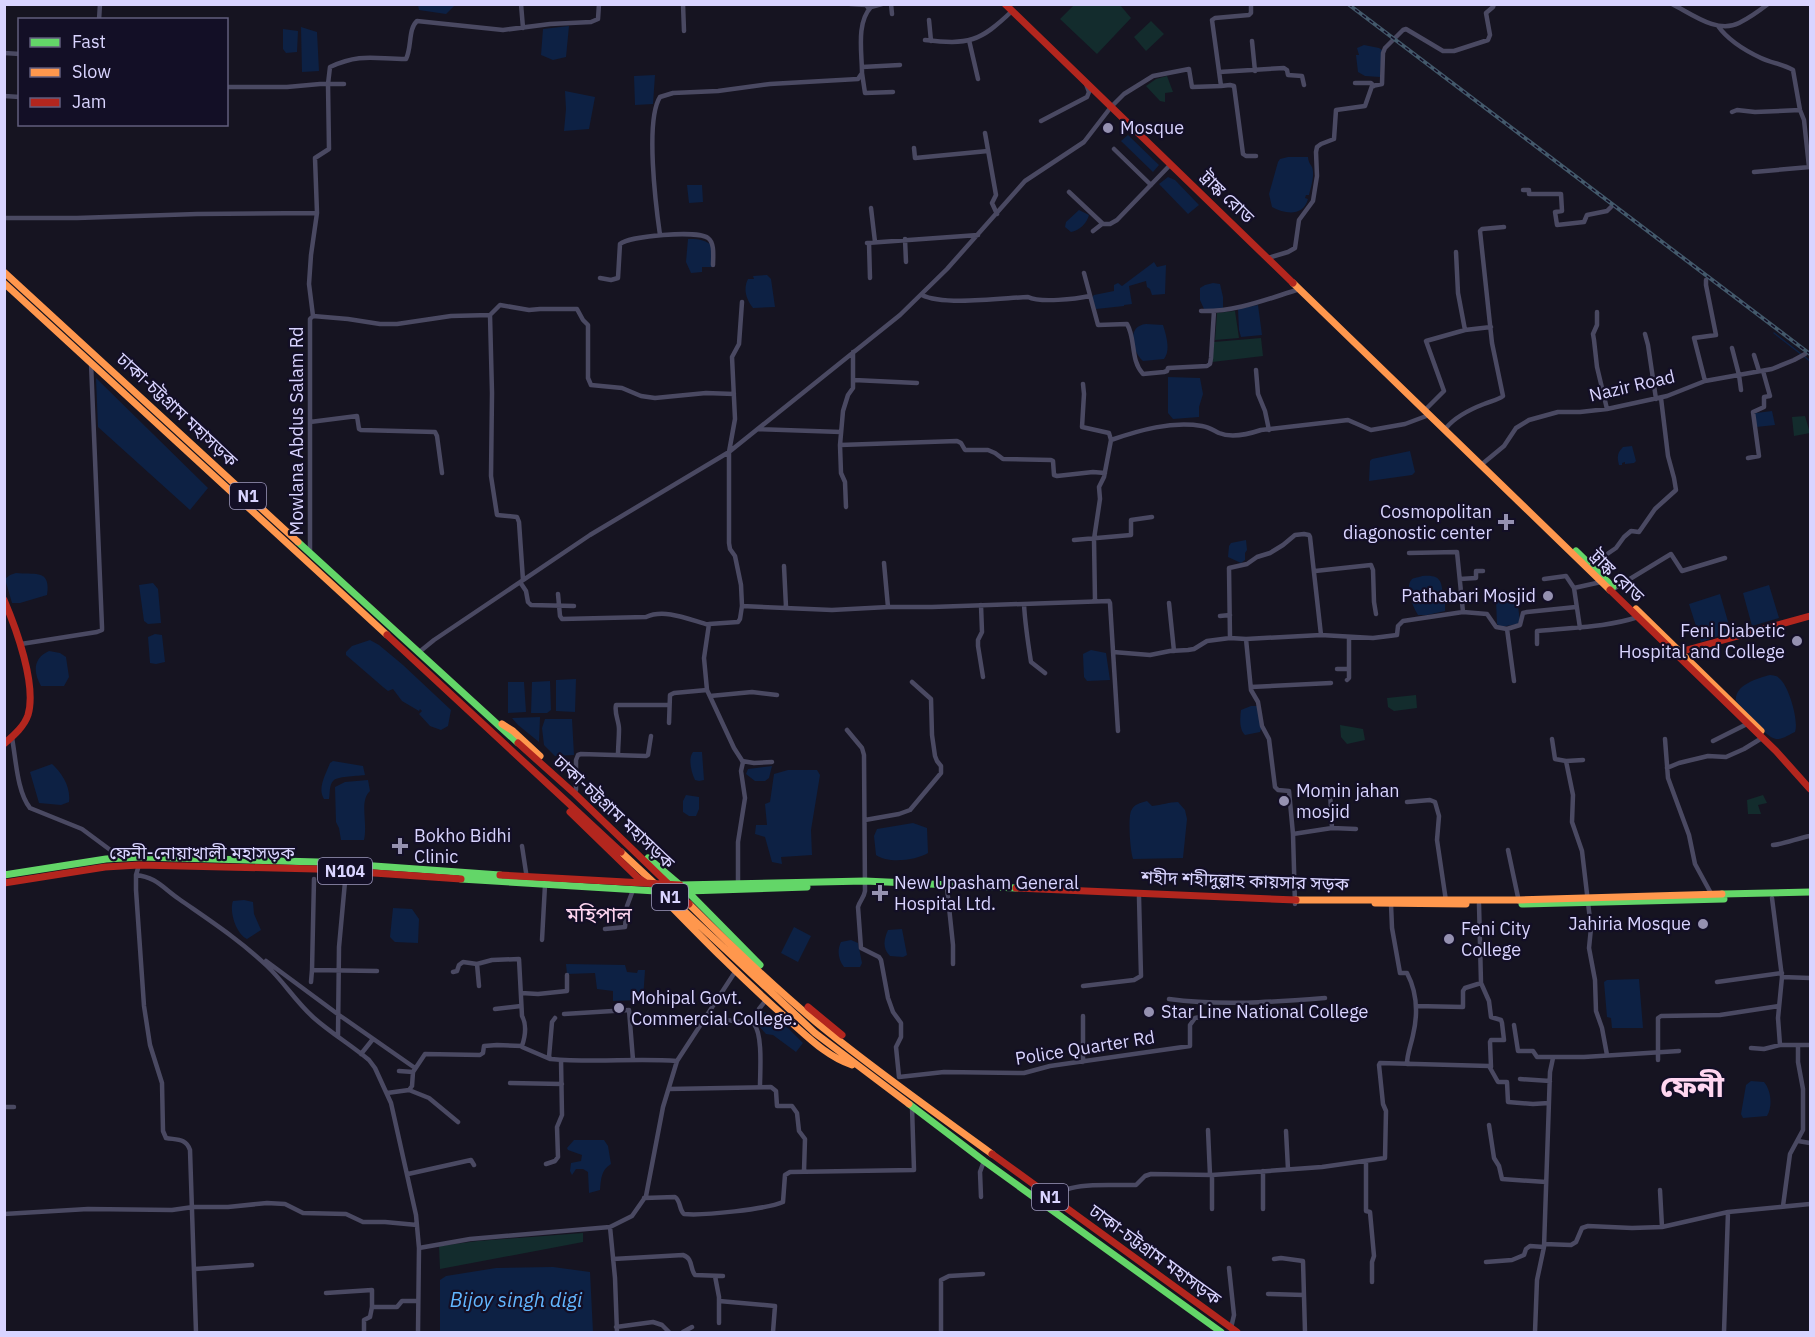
<svg xmlns="http://www.w3.org/2000/svg" width="1815" height="1337" font-family="'IBM Plex Sans','Noto Sans Bengali',sans-serif">
<style>
.green{fill:#132c2d}
.water{fill:#0d2144}
.lines{fill:none;stroke-linecap:round;stroke-linejoin:round}
.stream{stroke:#0d2144;stroke-width:1.5}
.street{stroke:#4a4962;stroke-width:4.5}
.fast{stroke:#63d668;stroke-width:7}
.slow{stroke:#ff974d;stroke-width:7}
.jam{stroke:#b3261e;stroke-width:7}
.rail-casing{stroke:#43596b;stroke-width:4}
.rail{stroke:#130f26;stroke-width:1.5;stroke-dasharray:4.5;stroke-linecap:butt}
.poi-dot{fill:#9591b1;stroke:#130f26;stroke-width:2}
.labels{text-anchor:middle;stroke-width:4.5;stroke-linejoin:round;paint-order:stroke}
.shield{fill:#130f26;stroke:#9e99be;stroke-width:1.5}
.shield-label{font-size:16px;font-weight:bold;fill:#d9d4ff}
.poi-label{font-size:18px;fill:#d9d4ff;stroke:#130f26;text-anchor:start}
.street-label{font-size:18px;fill:#d9d4ff;stroke:#130f26}
.water-label{font-size:20px;font-style:italic;fill:#62b6ff;stroke:#130f26}
.quarter-label{font-size:21px;fill:#ffd6f0;stroke:#130f26}
.town-label{font-size:30px;font-weight:bold;fill:#ffd6f0;stroke:#130f26}
</style>
<rect width="100%" height="100%" fill="#161421"/>
<path class="green" d="M1075 4 1120 5 1131 18 1097 54 1060 19Z
M1151 21 1164 34 1146 51 1134 37Z
M1167 76 1173 92 1165 93V102L1160 101 1146 86 1156 79Z
M1235 311 1239 338 1215 340 1217 313Z
M1261 338 1263 356 1212 362 1214 342Z
M1805 416 1810 433 1794 436 1792 417Z
M1416 695 1417 708 1394 711 1388 707 1387 698Z
M1340 725 1363 729 1365 740 1347 744 1341 737Z
M1763 795 1767 803 1758 805 1761 814H1748L1747 800Z
M583 1233V1242L440 1269 439 1246 478 1241Z"/>
<path class="water" d="M418 5V4L455 5 446 14 419 10Z
M569 26 566 57 553 60 541 55 543 29Z
M301 27 317 32 319 71 302 72Z
M283 29 298 31 297 52 286 53 283 49Z
M1364 45 1379 48 1382 50 1380 77 1365 76 1358 72 1356 55H1359L1357 48Z
M655 75 653 104 635 105 634 76Z
M565 91 595 97 589 129 564 131 566 109Z
M1128 135 1159 165 1153 172 1121 141Z
M1288 157H1308C1308 161 1310 164 1312 167 1315 175 1311 187 1309 195H1306L1305 198 1308 199C1303 217 1285 214 1272 207L1269 194 1278 162 1280 159Z
M1168 177 1175 180 1199 205 1188 214 1159 184Z
M687 185H702L703 202 689 203Z
M1079 210 1089 215C1087 223 1079 231 1071 232L1065 227 1066 222Z
M688 239C696 239 704 239 711 245L712 267H702V272L691 273 686 262Z
M1154 262 1157 267 1166 265 1165 294 1152 295 1150 289 1147 287 1146 281 1129 286 1132 304 1124 305V306L1096 309 1092 298 1094 295 1114 291V285L1118 283 1122 286Z
M767 275 771 279 775 307 753 308C746 299 743 289 748 279H754L753 276Z
M1213 283 1220 284 1223 297V308L1221 310 1204 309 1200 300V288L1205 285Z
M1258 305 1262 335 1241 337 1239 330 1238 309Z
M1146 324 1163 325C1166 335 1171 350 1164 359L1143 361C1132 351 1126 326 1146 324Z
M1168 377 1200 378 1203 394 1199 407V417L1173 419 1168 413Z
M96 378 208 488 190 510 98 427Z
M1772 411 1775 425 1756 427 1754 414 1756 413Z
M1632 446 1636 461 1634 463 1625 464V462L1622 463V465H1619C1617 457 1617 453 1623 447Z
M1410 451 1415 472 1412 475 1369 481 1370 461 1372 459Z
M1246 540 1247 550 1245 553V560L1241 563 1228 557 1229 546 1231 543Z
M16 573C36 575 51 569 47 595L20 603H12L5 579 10 575Z
M1422 576C1442 574 1442 582 1443 600L1445 602V611L1427 615H1418C1413 607 1404 587 1412 579 1413 578 1420 577 1422 576Z
M153 583 158 589 161 623 148 624 144 621 139 585Z
M1769 585 1779 618 1752 626 1743 593Z
M1720 594 1731 632 1701 642 1689 604Z
M1507 595H1513L1517 599 1520 621 1517 624 1501 627 1497 624 1496 600 1500 597Z
M155 634 162 635 165 662 156 664 150 663 148 637Z
M370 640 379 645 403 665 451 710 448 726 441 730 430 726 419 714 422 711 420 709 419 711 402 701 393 689 388 691 383 687 346 655V652L352 646Z
M1091 650 1106 653 1110 680 1087 681 1084 677 1083 654Z
M49 651 60 653 66 657 69 677 64 686H41C33 672 33 658 49 651Z
M1770 675C1776 676 1776 675 1780 679 1789 687 1799 721 1795 732 1790 734 1782 740 1776 739 1765 737 1744 710 1736 701 1734 685 1758 678 1770 675Z
M576 679 575 712 556 711V680Z
M550 681 551 710 547 713H531L532 682Z
M508 682H524L526 712 508 713Z
M1251 706H1258L1262 726 1260 732 1245 735C1239 729 1240 718 1241 710Z
M540 717 539 742 518 725 512 718Z
M545 719H572L574 755 555 756 544 745 542 728Z
M693 752H702L704 780 699 781 695 780C691 772 688 758 693 752Z
M333 761 363 766 365 775C359 776 339 776 334 780 329 784 330 793 329 799H324C317 788 326 774 330 763Z
M52 764C62 773 71 787 69 802L61 805 39 803 30 772Z
M772 766 769 778 765 781H755L746 774 748 769Z
M788 770H817L820 775 811 830 812 855 781 857 782 864 772 862 765 837 755 834 756 825H767L765 804 770 802 774 774Z
M368 780 370 791C359 801 368 823 364 840H341L339 828 336 822 335 787 345 782Z
M686 795 699 797V809L696 816H689L683 812V801Z
M1147 801 1152 806C1162 805 1169 802 1178 802L1185 810 1187 819 1183 858 1133 859C1130 850 1128 819 1131 811 1134 804 1140 803 1147 801Z
M913 823 927 828 928 853C917 860 888 864 876 855L874 836 877 829Z
M244 900 253 902 254 914 261 930 247 939C236 934 229 911 233 901Z
M393 908 412 909 419 919 418 943 395 942 390 937Z
M794 927 811 936 798 962 781 953Z
M902 929 907 955 903 957 890 956C882 948 884 939 888 930Z
M851 940 858 943 862 963 860 967H844C838 959 837 950 841 942Z
M566 964 625 965 627 972 637 973 638 970H645L643 1000 613 1001V991L597 989 595 973 567 974Z
M1639 979 1643 1028H1612L1611 1018 1607 1017 1604 982 1607 980Z
M765 1012 789 1029 803 1043 796 1052 773 1035 766 1034 758 1025V1021Z
M1751 1081 1764 1082C1771 1090 1773 1106 1767 1116L1743 1118 1741 1114 1746 1085Z
M574 1140H604L608 1146 611 1164C601 1170 601 1179 600 1190L589 1193 588 1172 583 1169H576L572 1175 570 1171 571 1163 581 1161 582 1155 568 1150 567 1148Z
M553 1267 590 1272 593 1332H440V1280L446 1276 496 1268Z"/>
<g class="lines">
<path class="stream" d="M1774 333 1810 361"/>
<path class="street" d="M521 4 523 28
M683 4 684 31
M850 4 866 5 869 9
M891 4 892 14
M1672 4C1692 14 1717 34 1739 23 1749 18 1759 11 1768 4
M99 20 100 4
M929 20 931 41
M1718 26C1728 40 1746 51 1761 58 1771 63 1783 64 1793 70L1800 110 1804 120 1809 167
M925 40C968 45 980 42 1012 11
M969 40 978 79
M1252 41 1255 71
M4 53 20 54
M862 67 900 65
M1219 72 1284 68 1287 70 1288 75 1302 76 1304 85
M862 73 865 93 893 92
M1355 83H1371L1374 86
M1221 86 1230 85 1234 86 1243 154 1246 156H1256
M226 87H287L320 84H344
M4 96 20 97
M1732 112 1737 110 1755 112 1800 110
M1041 121 1087 97 1089 92 1086 84
M985 133 996 195 992 203 997 214
M914 148 915 158 988 151
M1114 149 1151 185
M1754 172 1810 167
M1523 190H1529V194H1561L1562 211 1555 212 1557 225 1584 222 1587 215 1607 211 1611 207
M1069 192 1103 224H1110L1117 220 1171 164
M871 208 875 242
M4 218H77L197 214 317 213
M1093 231 1102 224
M660 235C656 207 645 120 660 97L673 93 718 91 770 84 858 79 862 73C862 53 856 23 871 7L882 4
M905 239 906 262
M867 243 978 235
M869 243 870 278
M1456 252 1458 293 1465 330
M1268 258 1288 252 1295 248 1299 220 1313 201 1317 176 1316 152 1317 147 1321 144 1334 139 1336 110 1365 106 1372 86 1382 84 1383 53 1385 48 1403 30 1406 29 1443 51H1454L1488 40 1490 35 1486 13 1493 7 1494 4
M1084 273 1098 325 1127 324C1136 339 1130 360 1143 374L1164 372 1167 371 1168 368 1207 366 1210 364 1211 358 1214 311
M600 278 611 280 618 278 620 244C629 236 697 230 708 238 715 243 713 257 713 265
M922 295C943 306 1003 298 1028 297 1040 303 1076 299 1090 296
M1201 311C1236 312 1267 299 1300 289
M1597 312V325L1593 334 1594 340 1597 367 1607 409
M490 315 492 393 491 476 497 515 517 517 519 522 523 580
M313 316 309 284 311 255 317 213 315 158 329 149 328 84 330 67C361 53 374 59 406 59 412 47 408 29 417 21L503 30 550 24 591 22 598 19 599 4
M1645 334 1648 345 1656 399
M1732 348 1739 375
M1256 370 1258 394 1265 411 1269 430
M1739 375 1741 390
M854 380 917 383
M1705 381 1694 338 1716 335 1706 285V280
M1083 384 1084 394 1082 427 1109 433 1111 440 1104 477 1099 487 1100 499 1094 539 1095 601
M1425 410 1444 391 1426 341 1465 330 1491 327
M310 422 357 416 359 429 361 430 435 432 437 436 442 473
M1446 428C1456 416 1471 409 1484 404 1491 401 1498 400 1503 396L1492 343 1480 231 1482 229 1504 227
M758 429 841 432
M1111 440C1140 430 1171 421 1202 426 1209 427 1213 430 1219 433 1231 438 1249 434 1261 430L1348 420 1371 430 1405 424 1429 415
M840 445 957 441 961 443 965 450H988L995 453 1003 459 1051 460 1053 461 1054 475 1057 476 1093 472 1105 473
M1748 458 1759 456 1753 412 1764 407V397L1770 396 1763 371H1759L1754 355
M1481 465 1504 446 1516 428 1529 420 1558 412H1580L1607 409 1667 396 1705 381 1772 369 1794 360 1805 354
M846 507 845 482 841 473 840 445 843 411 848 395 853 388V352
M1074 540 1131 535V520L1152 517
M310 552V319L313 316 348 319 380 324H397L451 316 490 315 500 305 529 310 540 309H577L583 320 588 325V378L591 385 622 388 641 396 655 398 706 393 734 394
M1409 553 1457 552 1463 612
M884 563 888 607
M1591 565 1616 548 1624 537 1631 531 1639 532 1655 509 1676 490 1674 478 1668 456 1661 398
M784 566 786 607
M1315 571 1371 565 1373 570 1374 602 1376 614
M1460 579 1476 578V571H1483
M1544 579 1566 576 1574 588 1580 628
M520 582 526 591 528 602 531 605 574 606
M1574 588 1601 582
M1615 588 1671 554 1682 571 1725 558
M558 594 560 616 562 619 646 617C665 608 690 620 709 625
M1169 603 1174 651
M1024 604C1025 624 1028 643 1031 662L1045 673
M981 605 982 632 978 640V646L983 677
M742 606 832 610 888 607H932L1109 601 1110 603 1118 731
M1220 616 1230 615
M1507 629 1514 681
M1230 638 1229 568 1247 564 1257 557 1270 553 1283 545 1295 535 1304 534 1309 535 1310 537 1321 635
M1246 639 1251 690 1258 702 1262 726 1269 739 1275 787 1278 790 1289 791 1293 834 1295 904
M21 644 97 632 102 630V627L91 363
M1537 644V631C1572 627 1604 628 1638 617
M1113 652 1150 655 1170 651 1188 650 1194 649 1207 641 1230 638 1246 639 1321 635 1373 638 1397 635 1398 626 1403 621 1463 612 1487 614 1496 627 1507 629 1520 625 1523 613 1527 612 1576 607
M418 653 434 640 590 535 729 452 900 315 947 269 1025 181 1084 142 1111 107 1124 94 1153 76 1189 69 1192 87 1221 86 1212 20 1215 18 1249 15 1251 13V4
M1337 669H1349
M1347 680 1349 678V637
M1251 687 1331 683
M710 696 752 692 777 695
M669 723 670 695 674 693 707 690
M847 730 862 748 864 755 865 891C864 898 860 900 858 907L861 948 879 957 881 960 888 998 893 1012 901 1023V1037L896 1047 899 1077 944 1072 1024 1073 1050 1066 1190 1046V1025L1195 1018 1200 1017 1201 1003
M12 738C16 759 17 792 30 808L82 829 113 852 121 856
M1552 739 1555 759 1566 761 1583 760
M1665 739 1668 778 1689 835 1695 864 1713 897
M1713 741 1747 724
M618 755C618 747 619 738 619 729 619 721 614 713 616 705H669
M742 761 754 763 772 762
M1566 761 1573 795 1572 822 1582 851 1591 928 1589 948 1595 980 1596 1011 1602 1028 1607 1055
M1667 768 1679 763 1708 756 1726 757 1744 749 1762 738
M576 790V760L578 755 581 754 646 756 648 755 651 736
M1330 792 1332 828
M1407 802 1430 800 1435 802 1439 816 1437 840 1446 901
M865 820 899 814 910 810 941 773V766L937 761 935 756 932 735 931 699 912 682
M1293 834 1332 828 1356 829
M1773 845C1785 844 1798 838 1810 836
M522 846 527 879
M1508 850 1519 902
M139 865 136 875V890L144 1006 150 1045 162 1083 163 1131 166 1138C177 1140 186 1138 190 1150L196 1332
M136 875C156 877 163 888 179 899 209 920 240 940 267 966 284 982 296 1002 314 1018 331 1033 351 1045 369 1060L375 1068 391 1103 416 1215 419 1248 418 1332
M738 885V842L745 798 741 771 743 762 734 748 707 690 704 658 709 624 738 622 740 619 742 606 741 585 735 556 730 549 729 543V452L735 419 732 357 739 344 742 302
M947 888 953 945V964
M1772 898 1782 977 1778 1018 1780 1045
M1391 904 1392 928 1400 973H1407C1417 992 1418 1014 1413 1035 1411 1045 1407 1054 1407 1064
M605 929 625 927 627 906 633 890
M542 940 545 885
M266 961 339 1015 415 1068
M477 964 479 986
M312 970 314 879
M1782 977 1810 978
M311 982 312 970 377 971
M1717 982 1782 973
M1481 983 1489 1001 1491 1017 1501 1020 1502 1023 1504 1040H1491L1490 1042 1491 1067
M1083 986 1134 980 1141 976 1139 897
M521 993 538 994 567 991V975
M1169 999C1221 1006 1273 1002 1325 998
M1416 1006 1463 1007V991L1465 988 1481 983 1479 904
M495 1009 521 1006
M564 1014 629 1010 633 1060
M1083 1016V1062
M706 1017 754 1024 759 1009 766 1000
M555 1018 552 1022 549 1057 551 1059C593 1063 635 1058 677 1061
M754 1024C763 1035 760 1072 760 1086
M1514 1025 1518 1051H1533L1537 1057H1584L1679 1051
M338 1035 339 947 346 871
M522 1047 550 1059
M1751 1048 1764 1049 1780 1045H1810
M361 1054 373 1039
M1658 1060V1018L1661 1016 1720 1015 1779 1006
M413 1072 425 1054 480 1055 483 1053 484 1046 497 1045 522 1046C525 1037 527 1025 522 1016L519 959 492 960 477 964 463 962 459 965 457 971 453 972
M1520 1079 1550 1081
M510 1083 562 1084
M669 1089 771 1087 776 1091 777 1106H792L797 1113 799 1131 805 1139 804 1171
M409 1090 429 1098 458 1122
M387 1093 409 1090 412 1086 413 1072 399 1071
M4 1107H14
M1489 1125 1494 1158 1499 1166 1502 1179 1546 1182
M1208 1130 1210 1175
M1286 1131 1288 1169
M1798 1141 1810 1143
M1366 1161V1211L1370 1212 1374 1256 1372 1262V1282
M546 1164 555 1161 558 1157 557 1127 562 1115 561 1060
M1263 1171V1209
M408 1174 471 1160 474 1165
M1660 1190 1662 1227
M981 1197 980 1172 984 1161
M644 1198 675 1197C681 1201 679 1210 684 1214 703 1216 767 1209 783 1202L785 1175 790 1172 914 1170 912 1107
M1053 1199C1065 1180 1115 1186 1136 1185L1145 1176 1151 1174 1212 1175 1322 1167 1385 1158 1386 1111 1383 1104 1379 1065 1380 1063 1489 1066 1498 1082H1507L1508 1102 1533 1104 1549 1103
M1783 1206 1790 1154 1803 1130V1089L1798 1062V1045
M1212 1209V1175
M4 1214 88 1209 172 1210 193 1207H228L267 1203 285 1204 303 1213 346 1214 363 1222H385L417 1225
M610 1227 615 1278 617 1332
M1544 1244 1571 1245 1576 1242 1582 1228 1588 1226 1632 1228 1662 1227 1728 1212 1810 1204
M419 1248 470 1239 610 1227 632 1216 646 1196 663 1107 677 1061 735 972
M613 1259 683 1255C693 1258 690 1269 695 1275L723 1276
M1274 1259 1281 1258 1303 1261 1305 1332
M1486 1262 1512 1260 1524 1255 1526 1249 1530 1246 1544 1247
M1229 1268 1234 1315 1231 1328
M195 1269 252 1265
M715 1276 719 1297V1323
M326 1293 372 1290V1307H397L402 1301H417
M1268 1294 1304 1295
M719 1301 775 1306 773 1332
M616 1327 653 1322 662 1325 669 1332
M364 1332V1320L370 1317 372 1307
M683 1332 692 1327
M941 1332V1280L949 1276 983 1274
M1535 1332 1537 1280 1544 1247 1550 1072 1553 1058
M1724 1332 1728 1212"/>
<path class="fast" d="M298 542 518 743
M1576 551 1613 587
M648 858 687 891 760 965
M4 875 106 859 141 857 318 862 500 875
M461 879 656 891H687
M680 885 865 881 1016 888
M687 891 807 887
M1722 894 1810 892
M1522 904 1724 899
M909 1104 984 1161 1221 1332"/>
<path class="slow" d="M4 272 298 542
M4 283C131 401 260 517 387 635
M1293 283 1610 590
M1636 609 1761 731
M502 724 513 731 540 756
M621 852 815 1033 909 1104
M658 893C701 937 745 982 792 1023 810 1039 828 1057 852 1065
M1296 900H1518L1722 894
M1375 903 1466 904
M689 904C730 945 772 985 816 1022 873 1069 933 1111 992 1154"/>
<path class="jam" d="M1005 4 1293 283
M1610 590 1776 751 1810 789
M4 600C16 628 37 685 28 715 24 727 13 736 4 744
M387 635 621 852
M1676 653 1810 616
M518 743 575 794 689 904
M570 812 638 878 646 883
M500 875 680 885
M4 883 105 867 139 865 316 869 461 879
M1016 888 1296 900
M808 1007 842 1035
M992 1154 1237 1332"/>
<g class="rail-casing">
<path id="rail" d="M1348 4 1810 354"/>
</g>
<use href="#rail" class="rail"/>
</g>
<g class="poi-dot">
<circle cx="1108" cy="128" r="6"/>
<path d="M1503 513h6v6h6v6h-6v6h-6v-6h-6v-6h6z"/>
<circle cx="1548" cy="596" r="6"/>
<circle cx="1797" cy="641" r="6"/>
<circle cx="1284" cy="801" r="6"/>
<path d="M397 837h6v6h6v6h-6v6h-6v-6h-6v-6h6z"/>
<path d="M877 884h6v6h6v6h-6v6h-6v-6h-6v-6h6z"/>
<circle cx="1703" cy="924" r="6"/>
<circle cx="1449" cy="939" r="6"/>
<circle cx="619" cy="1008" r="6"/>
<circle cx="1149" cy="1012" r="6"/>
</g>
<g class="labels">
<g class="shield">
<rect x="230" y="483" width="36" height="26" rx="4.5"/>
<rect x="318" y="858" width="54" height="26" rx="4.5"/>
<rect x="652" y="884" width="36" height="26" rx="4.5"/>
<rect x="1032" y="1184" width="36" height="26" rx="4.5"/>
</g>
<g class="shield-label">
<text x="248" y="502">N1</text>
<text x="345" y="877">N104</text>
<text x="670" y="903">N1</text>
<text x="1050" y="1203">N1</text>
</g>
<g class="poi-label">
<text x="1120" y="134">Mosque</text>
<text x="1492" y="518" text-anchor="end">Cosmopolitan<tspan x="1492" dy="21">diagonostic center</tspan></text>
<text x="1536" y="602" text-anchor="end">Pathabari Mosjid</text>
<text x="1785" y="637" text-anchor="end">Feni Diabetic<tspan x="1785" dy="21">Hospital and College</tspan></text>
<text x="1296" y="797">Momin jahan<tspan x="1296" dy="21">mosjid</tspan></text>
<text x="414" y="842">Bokho Bidhi<tspan x="414" dy="21">Clinic</tspan></text>
<text x="894" y="889">New Upasham General<tspan x="894" dy="21">Hospital Ltd.</tspan></text>
<text x="1691" y="930" text-anchor="end">Jahiria Mosque</text>
<text x="1461" y="935">Feni City<tspan x="1461" dy="21">College</tspan></text>
<text x="631" y="1004">Mohipal Govt.<tspan x="631" dy="21">Commercial College.</tspan></text>
<text x="1161" y="1018">Star Line National College</text>
</g>
<g class="street-label">
<text transform="translate(1227 197) rotate(44)" y="6">ট্রাঙ্ক রোড</text>
<text transform="translate(1632 386) rotate(-13)" y="6">Nazir Road</text>
<text transform="translate(177 410) rotate(43)" y="6">ঢাকা-চট্টগ্রাম মহাসড়ক</text>
<text transform="translate(297 431) rotate(-90)" y="6">Mowlana Abdus Salam Rd</text>
<text transform="translate(1617 576) rotate(44)" y="6">ট্রাঙ্ক রোড</text>
<text transform="translate(614 812) rotate(43)" y="6">ঢাকা-চট্টগ্রাম মহাসড়ক</text>
<text x="202" y="859">ফেনী-নোয়াখালী মহাসড়ক</text>
<text transform="translate(1245 881) rotate(2)" y="6">শহীদ শহীদুল্লাহ কায়সার সড়ক</text>
<text transform="translate(1085 1048) rotate(-9)" y="6">Police Quarter Rd</text>
<text transform="translate(1155 1255) rotate(36)" y="6">ঢাকা-চট্টগ্রাম মহাসড়ক</text>
</g>
<g class="water-label">
<text x="516" y="1307">Bijoy singh digi</text>
</g>
<g class="quarter-label">
<text x="599" y="922">মহিপাল</text>
</g>
<g class="town-label">
<text x="1692" y="1097">ফেনী</text>
</g>
</g>
<rect width="1815" height="1337" fill="none" stroke="#d9d4ff" stroke-width="12"/>
<rect x="18" y="18" width="210" height="108" fill="#130f26" stroke="#625e7d" stroke-width="1.5"/>
<rect x="30" y="38" width="30" height="9" fill="#63d668" stroke="#625e7d" stroke-width="1.5"/>
<text x="72" y="48" font-size="18" fill="#d9d4ff">Fast</text>
<rect x="30" y="68" width="30" height="9" fill="#ff974d" stroke="#625e7d" stroke-width="1.5"/>
<text x="72" y="78" font-size="18" fill="#d9d4ff">Slow</text>
<rect x="30" y="98" width="30" height="9" fill="#b3261e" stroke="#625e7d" stroke-width="1.5"/>
<text x="72" y="108" font-size="18" fill="#d9d4ff">Jam</text>
</svg>
